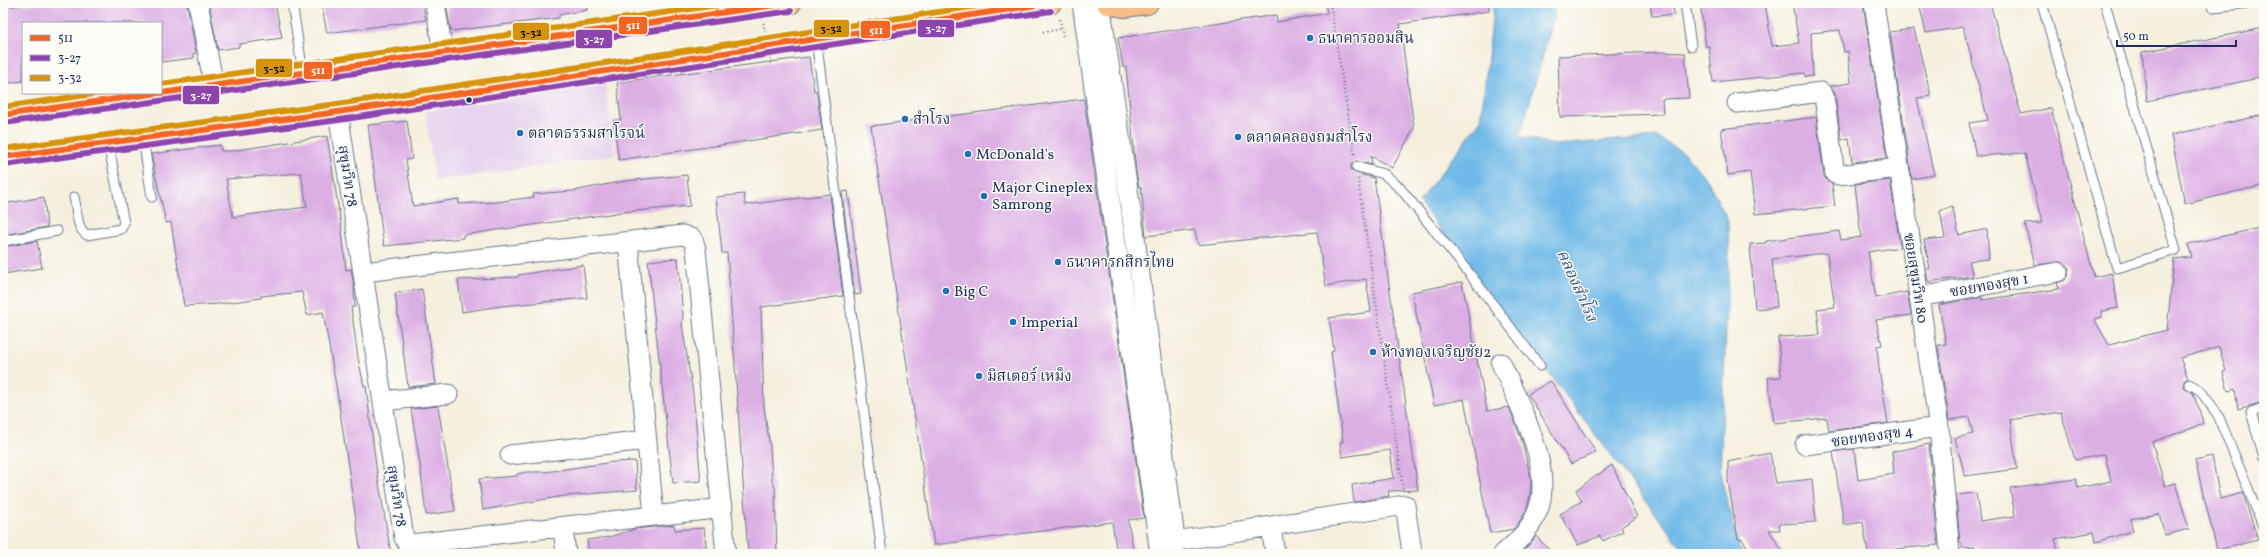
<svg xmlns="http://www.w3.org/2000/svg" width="2267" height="557" font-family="Vollkorn,'Noto Serif Thai',serif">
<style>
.built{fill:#e7d2ef}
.water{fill:#6fb9e8;stroke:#4574a3}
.building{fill:#dbaee4;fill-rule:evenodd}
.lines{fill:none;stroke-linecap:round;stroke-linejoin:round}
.service-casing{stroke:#67738b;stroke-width:11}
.minor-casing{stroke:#67738b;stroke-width:21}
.trunk-casing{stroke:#67738b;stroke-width:24}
.path{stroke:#67738b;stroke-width:2.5;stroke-dasharray:1 3;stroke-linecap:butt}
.service{stroke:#fff;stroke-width:9}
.minor{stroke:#fff;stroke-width:19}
.trunk{stroke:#f6be86;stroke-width:22}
.path-bridge{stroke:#67738b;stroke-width:2.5;stroke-dasharray:1 3;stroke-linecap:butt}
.bus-1-casing{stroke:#fdfcf7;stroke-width:9}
.bus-2-casing{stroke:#fdfcf7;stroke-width:9}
.bus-3-casing{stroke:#fdfcf7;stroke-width:9}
.bus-1{stroke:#f26522;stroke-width:6}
.bus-2{stroke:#8e44ad;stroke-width:6}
.bus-3{stroke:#d6940e;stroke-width:6}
.poi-dot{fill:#1f6fb2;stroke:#fdfcf7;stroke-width:1.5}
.bus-dot{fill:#1b2f5e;stroke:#fdfcf7;stroke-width:1.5}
.labels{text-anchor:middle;stroke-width:3;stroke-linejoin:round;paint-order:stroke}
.poi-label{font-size:15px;fill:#1b2f5e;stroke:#fdfcf7;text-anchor:start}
.street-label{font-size:15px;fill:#1b2f5e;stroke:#fdfcf7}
.water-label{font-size:16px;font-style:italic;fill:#345887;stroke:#fdfcf7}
.line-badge{stroke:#fdfcf7;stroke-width:1.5}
.badge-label{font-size:11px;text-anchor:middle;font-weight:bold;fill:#fff}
.pale-badge-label{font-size:11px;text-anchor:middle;font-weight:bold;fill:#111}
</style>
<rect width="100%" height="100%" fill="#fdfcf7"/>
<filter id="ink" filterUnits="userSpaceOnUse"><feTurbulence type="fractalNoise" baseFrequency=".025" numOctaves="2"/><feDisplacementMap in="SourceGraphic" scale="8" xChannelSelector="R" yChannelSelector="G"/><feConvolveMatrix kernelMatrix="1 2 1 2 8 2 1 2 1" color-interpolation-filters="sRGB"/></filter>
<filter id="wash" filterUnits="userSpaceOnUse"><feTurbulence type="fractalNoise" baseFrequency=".012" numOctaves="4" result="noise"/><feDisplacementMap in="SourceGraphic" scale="16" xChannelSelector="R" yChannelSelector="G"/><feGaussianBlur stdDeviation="0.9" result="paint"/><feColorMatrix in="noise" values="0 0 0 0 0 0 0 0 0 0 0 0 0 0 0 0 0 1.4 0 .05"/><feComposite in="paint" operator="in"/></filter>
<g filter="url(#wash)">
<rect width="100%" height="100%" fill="#f5f0de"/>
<path class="built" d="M605 85 615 155 435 181 425 111Z"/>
<path class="water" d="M1494 3H1555L1553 20 1520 136 1554 145 1657 137 1685 154 1708 181 1728 221 1729 255 1720 473 1739 548 1743 554H1686L1419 202 1481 120Z"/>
<g id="blocks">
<path class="building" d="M49 3H187L196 53 193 54 194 58 161 62V23H23V81L3 84V7Z
M209 3H275L282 38 239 44V47L218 50Z
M321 3H422L426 20 327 33Z
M446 3H586L587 10 559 15V18L451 31Z
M1325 3H1489V11L1400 24 1414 128 1392 168 1371 156 1372 165 1356 161 1351 165V169L1355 173 1374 178 1418 490 1388 491 1389 496 1354 502 1352 485 1394 478 1390 450 1342 457 1340 442H1343L1331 352 1334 351 1329 318 1371 312 1366 279 1326 286 1317 232 1198 245 1195 230 1146 236 1141 186 1139 187 1136 171 1126 67H1123L1118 38 1276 15 1277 22 1327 13Z
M1650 3H1673L1674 15 1652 16Z
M1700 3H1765L1772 46 1799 43 1792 3H1863L1887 158 1852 162 1849 138 1841 140 1835 94 1830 86 1851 83 1848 51 1844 52 1840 30 1811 33 1813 76 1805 77 1804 73 1713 82 1709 46 1706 47Z
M1919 3H1990L2021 114 2051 108 2094 277 2112 273 2118 308 2101 311 2102 317 2094 319 2109 345 2167 330 2174 259 2192 257 2188 244 2264 227V402L2238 409 2235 389 2228 391 2223 372 2226 371 2219 347 2180 358 2188 378 2184 381V387L2193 393 2204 424 2152 442 2165 486 2175 483 2189 529 2165 535 2159 514 2130 519 2133 531 2096 542 2094 532 2055 539 2059 554H1978L1975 547 1962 548V543H1960L1956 495 1976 493 1980 521 2015 516 2010 488 2076 479 2078 488 2111 481 2105 454 2075 460 2061 412 2010 420 2017 469 1965 476 1955 438 1973 434 1969 417 1949 420 1938 345 1946 344 1939 305 1982 297V300L2059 289 2057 283 2065 280 2069 270 2067 265 2061 262 2035 265 2025 224 2042 223 2025 153 1976 156 1969 123 1988 120 1963 27 1926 33Z
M2264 28V77L2147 101 2142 52Z
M1914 29 1931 96 1917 98 1934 175 1912 179 1890 32Z
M1661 52 1685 53 1689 98 1662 99 1663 114 1560 117 1558 56Z
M809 57 814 91 816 90 822 130 619 160 613 121 621 120 617 82Z
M1084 99 1144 518 1128 520 1134 554H1117L1112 522 934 545 871 126Z
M2264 115V185L2185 204 2171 135Z
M1816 117 1824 176 1827 181 1832 184 1835 206 1755 214 1750 172 1728 175 1721 129Z
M407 121 412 159 406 160 413 206 459 199V204L496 202 534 197 533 194 573 191 625 181 687 175 690 206 623 212 463 235V238L384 246 368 125Z
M327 136 342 231 346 270 351 269 354 286 355 307H351L358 358 364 386H366L376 466 391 554H361L337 391 323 312 307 315 302 292 261 296V298L218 304 184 306 171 222 166 223 151 154 220 145 221 151H231ZM301 173 307 207 233 217 226 179Z
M1890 180 1900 247 1868 252 1876 298 1907 292 1911 315 1876 320 1882 345 1877 346 1879 369 1888 423 1829 431 1827 418 1774 423 1768 378 1781 377 1778 337 1820 335 1817 309 1835 307 1827 253 1772 259 1777 307 1755 309 1750 244 1766 243V241L1839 231 1841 240 1861 237 1855 184Z
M848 191 861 294 855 295 842 192Z
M744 194 745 205 830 194 843 296 761 307 764 407 770 448 772 480 775 488 777 554H748L729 279 727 253H722L716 197Z
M44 197 47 227 3 235V204Z
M1952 206 1959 235 1987 229 1989 259 1969 261 1973 276 1928 282 1926 269 1930 268 1924 240 1945 238 1940 211Z
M37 241 42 268 3 274V247Z
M678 258 683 315 682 325 693 393 701 481 673 483 648 261Z
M583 265 587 298 501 306 462 312 458 280 518 277V275Z
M1462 282 1487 411 1509 407 1522 441 1531 479 1530 496 1526 511 1517 525 1514 529 1490 533 1464 399 1434 405 1412 292Z
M422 289 436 384 408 387 395 293Z
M1551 381 1596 452 1571 464 1528 394Z
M438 406 455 511 426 515 420 464 411 409Z
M1929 444 1938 545 1895 549V554H1868L1863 522 1844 525 1833 452 1854 449 1858 480 1894 474 1892 452Z
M1770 453 1776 483 1812 479 1816 522 1779 524 1780 530H1769L1784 554H1752L1742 539H1738L1728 481V462Z
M2212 456 2220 499 2243 493 2258 540 2217 550 2195 460Z
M635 461 637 490 564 496 483 510 479 479 517 476V474L527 472H545L614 462Z
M1612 465 1637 517 1621 527 1623 531 1603 541 1600 536 1578 545 1560 514 1582 501 1576 490Z
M674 525 675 530 704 528 707 554H589L587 540 609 537 635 529Z
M1536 536 1553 554H1520L1530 544Z"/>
</g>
</g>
<g filter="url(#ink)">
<use href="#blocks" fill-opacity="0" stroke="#67738b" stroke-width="1"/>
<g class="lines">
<g class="service-casing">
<path id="service" d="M292 3 303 73
M1685 3 1691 46
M2042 3 2117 268 2176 250 2105 3
M2213 7 2252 3
M816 38 882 554
M143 138 152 197
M1357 167 1384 174 1400 188 1469 273 1540 366
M74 197C77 208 76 229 87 235L121 229 124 223 108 143
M3 241 57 231
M2189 384 2200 390 2218 415 2264 528
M2264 408 2251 412 2264 458"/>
</g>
<g class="minor-casing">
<path id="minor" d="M198 3 214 86
M435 3 443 53
M1082 3 1160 554
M1100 3 1135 237 1177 554
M1874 3 1939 427 1950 554
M1737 103 1821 92 1824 96 1835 174 1839 175 1899 168
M338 112 404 538 407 543 411 544 723 508
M628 242 654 516
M363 272 683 235 693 239 696 249 726 554
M1919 297 2058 272
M1501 363C1518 403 1557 471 1536 515 1529 531 1516 543 1503 554
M383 401 448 394
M1805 445 1939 427
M510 455 647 440
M1271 526 1275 554
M563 527 566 554
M1163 543 1405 505 1412 552"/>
</g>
<g class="trunk-casing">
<path id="trunk" d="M1108 3 1124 6 1147 3
M3 115 790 3
M3 157 338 112 1050 3"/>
</g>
<path class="path" d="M1330 3 1355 157
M1060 19 1063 36
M1043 32 1062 29
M1358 179 1403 489"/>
<use href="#service" class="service"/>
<use href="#minor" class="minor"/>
<use href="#trunk" class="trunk"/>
<path class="path-bridge" d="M760 3 771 66"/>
<g class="bus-1-casing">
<path id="bus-1" d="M161 93 790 3
M3 115 158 93
M3 157 338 112 1050 3"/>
</g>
<g class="bus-2-casing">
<path id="bus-2" d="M4 123 791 11
M4 165 339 120 1051 11"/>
</g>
<g class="bus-3-casing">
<path id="bus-3" d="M161 84 733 3
M3 107 101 93
M3 149 337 104 997 3"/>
</g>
<use href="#bus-1" class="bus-1"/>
<use href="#bus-2" class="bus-2"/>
<use href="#bus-3" class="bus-3"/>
</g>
</g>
<g class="poi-dot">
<circle cx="1310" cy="38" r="4"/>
<circle cx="905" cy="119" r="4"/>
<circle cx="520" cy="133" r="4"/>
<circle cx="1238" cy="137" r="4"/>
<circle cx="968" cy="154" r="4"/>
<circle cx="984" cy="196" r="4"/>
<circle cx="1058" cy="262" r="4"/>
<circle cx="946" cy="291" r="4"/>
<circle cx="1013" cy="322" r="4"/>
<circle cx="1373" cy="352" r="4"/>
<circle cx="979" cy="376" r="4"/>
</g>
<circle class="bus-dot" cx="469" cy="100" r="3.5"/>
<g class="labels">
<g class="poi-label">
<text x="1318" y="43">ธนาคารออมสิน</text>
<text x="913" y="124">สำโรง</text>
<text x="528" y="138">ตลาดธรรมสาโรจน์</text>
<text x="1246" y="142">ตลาดคลองถมสำโรง</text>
<text x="976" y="159">McDonald's</text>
<text x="992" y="192">Major Cineplex<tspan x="992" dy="17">Samrong</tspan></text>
<text x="1066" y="267">ธนาคารกสิกรไทย</text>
<text x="954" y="296">Big C</text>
<text x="1021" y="327">Imperial</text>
<text x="1381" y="357">ห้างทองเจริญชัย2</text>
<text x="987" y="381">มิสเตอร์ เหม็ง</text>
</g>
<g class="street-label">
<text transform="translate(348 176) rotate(81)" y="5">สุขุมวิท 78</text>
<text transform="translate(1916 278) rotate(81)" y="5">ซอยสุขุมวิท 80</text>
<text transform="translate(1989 285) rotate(-10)" y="5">ซอยทองสุข 1</text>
<text transform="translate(1872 436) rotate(-8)" y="5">ซอยทองสุข 4</text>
<text transform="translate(397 496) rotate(81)" y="5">สุขุมวิท 78</text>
</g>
<g class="water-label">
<text transform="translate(1578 285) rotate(66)" y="6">คลองสำโรง</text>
</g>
</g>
<g class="line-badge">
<rect x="618" y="16" width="30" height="19" rx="4" fill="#f26522"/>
<rect x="813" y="19" width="37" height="19" rx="4" fill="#d6940e"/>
<rect x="917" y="19" width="38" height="19" rx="4" fill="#8e44ad"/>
<rect x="860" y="20" width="31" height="19" rx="4" fill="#f26522"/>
<rect x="512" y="22" width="38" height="19" rx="4" fill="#d6940e"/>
<rect x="575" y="29" width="38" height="20" rx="4" fill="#8e44ad"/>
<rect x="255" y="58" width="38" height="20" rx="4" fill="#d6940e"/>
<rect x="303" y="61" width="30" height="19" rx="4" fill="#f26522"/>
<rect x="182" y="85" width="38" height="20" rx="4" fill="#8e44ad"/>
</g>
<g class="badge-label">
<text x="633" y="29">511</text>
<text x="936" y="32">3-27</text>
<text x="876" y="34">511</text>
<text x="594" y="43">3-27</text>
<text x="318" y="74">511</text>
<text x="201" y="99">3-27</text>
</g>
<g class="pale-badge-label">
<text x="831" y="32">3-32</text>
<text x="531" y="36">3-32</text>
<text x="274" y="72">3-32</text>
</g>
<rect width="2267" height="557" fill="none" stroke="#fdfcf7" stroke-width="16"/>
<rect x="22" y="22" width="140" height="72" fill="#fdfcf7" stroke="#a3aaba"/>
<rect x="30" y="35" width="20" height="6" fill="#f26522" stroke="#a3aaba"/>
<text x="58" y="42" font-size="12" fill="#1b2f5e">511</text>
<rect x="30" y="55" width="20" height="6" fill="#8e44ad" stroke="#a3aaba"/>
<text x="58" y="62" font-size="12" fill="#1b2f5e">3-27</text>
<rect x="30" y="75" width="20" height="6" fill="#d6940e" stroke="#a3aaba"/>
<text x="58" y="82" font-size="12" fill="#1b2f5e">3-32</text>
<path d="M2117 40v6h119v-6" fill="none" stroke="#1b2f5e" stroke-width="2"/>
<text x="2123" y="40" font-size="12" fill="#1b2f5e" stroke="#fdfcf7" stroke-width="3" paint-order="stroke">50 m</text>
</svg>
